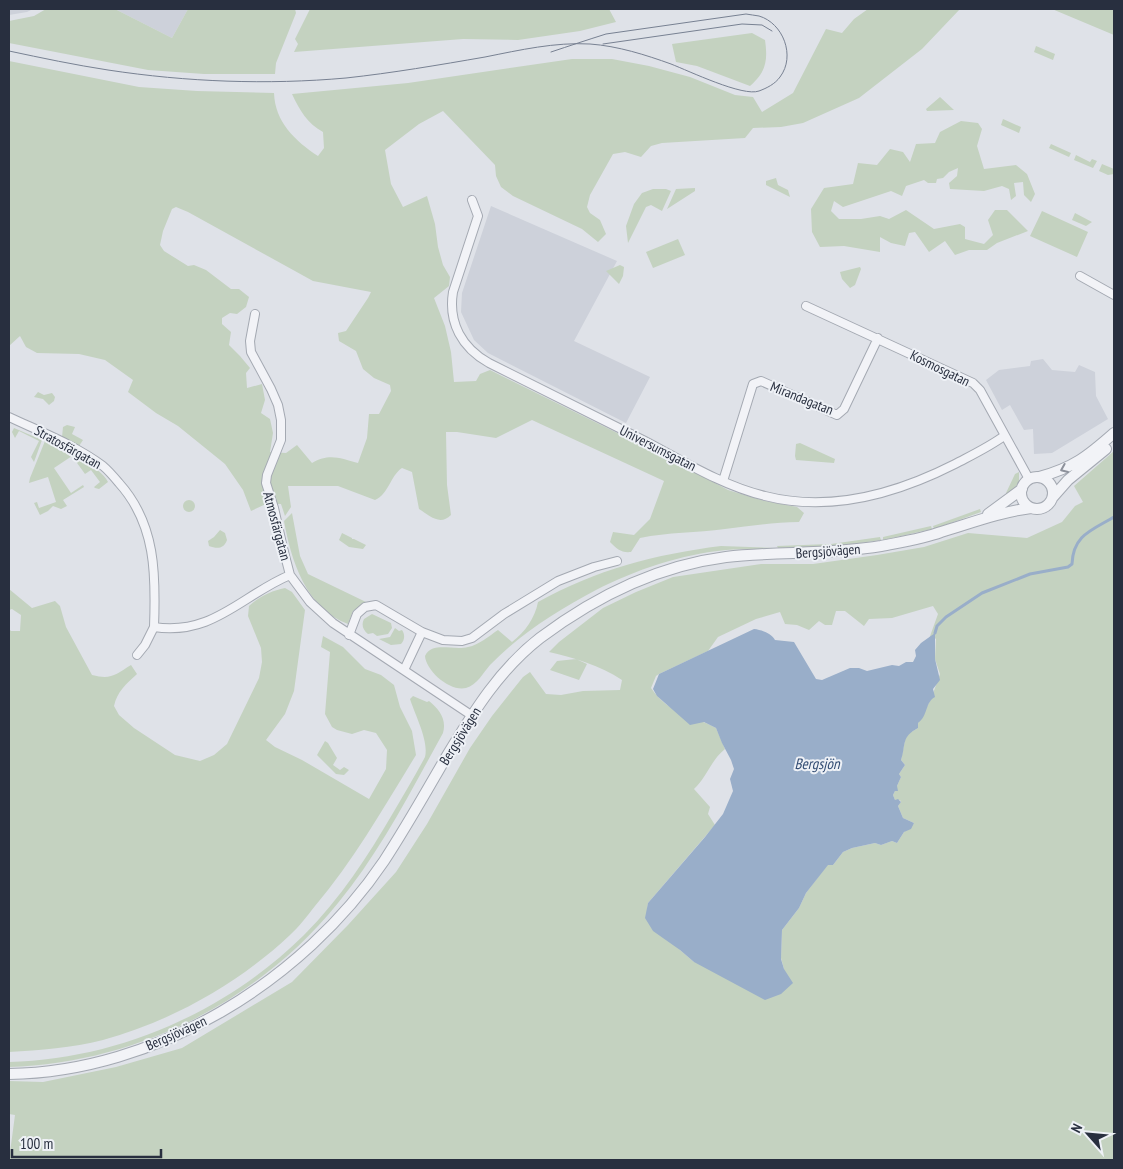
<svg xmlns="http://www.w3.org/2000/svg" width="1123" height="1169" font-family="'PT Sans Narrow',sans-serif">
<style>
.built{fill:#cdd1da}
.green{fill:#c4d2c0;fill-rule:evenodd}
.water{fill:#99aec9}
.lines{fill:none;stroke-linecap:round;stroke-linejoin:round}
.stream{stroke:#99aec9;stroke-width:3}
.minor-casing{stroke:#a4a9b2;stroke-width:10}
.tertiary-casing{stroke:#a4a9b2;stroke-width:12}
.minor{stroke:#f2f3f7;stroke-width:8}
.tertiary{stroke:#f2f3f7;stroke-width:10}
.tram{stroke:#788192;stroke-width:1}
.oneway{stroke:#8d919b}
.labels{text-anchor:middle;stroke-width:4;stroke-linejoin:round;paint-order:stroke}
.street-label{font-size:14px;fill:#282f3f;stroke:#eef1f6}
.water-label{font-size:15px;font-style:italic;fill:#324c73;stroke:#eef1f6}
</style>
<rect width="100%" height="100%" fill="#dfe2e8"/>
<path class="built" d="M9 9H33L27 12 9 15Z
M115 9H188L172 38Z
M491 206 617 261 574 341 650 377 626 423 488 353 474 340 461 312 462 293Z
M1043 359 1052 370 1075 372 1079 365 1095 372 1096 396 1108 419 1052 453 1034 454 1033 429 1024 430 1010 405 1002 410 986 380 999 370 1030 366 1031 361Z"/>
<path class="green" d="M46 9H115L172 38 188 9H295L296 13 276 63 275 74H204L148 70 9 43V21L34 16Z
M310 9H609L616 22 580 31 518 40 463 39 294 52 298 44 295 39Z
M868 9H960L922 49 859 98 803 123 781 127 753 128 745 138 662 143 651 146 641 157 625 152 613 154 590 195 587 207 590 213 600 220 606 234 598 242 582 229 513 196 501 187 496 176 495 165 443 111 419 124 385 150 391 184 403 207 427 196 435 224 438 247 443 265 450 277 449 286 434 298 445 326 451 352 454 382 476 381 480 374 490 370 678 463 728 490 761 500 797 507 804 513 799 522C774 522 750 526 725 529 697 533 668 532 640 538L631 552C621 553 617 549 610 542L613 532 634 535 650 519 664 481 532 420 496 438 457 432H446L447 485 451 515C440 526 430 516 419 509L412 472 402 468C390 476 389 494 375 500L338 486H288L291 507 285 516 281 504H266L251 511 243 490 225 464 178 426 156 413 128 392 133 380 105 360 79 354 37 353 26 347 20 336 9 346V61L139 87 197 91 274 93C275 122 295 141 318 156L324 148 323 132C307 123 300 111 292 94L408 83 572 59H612L649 66 690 77 735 95 753 97 762 112 793 93 826 29 842 33 854 19ZM176 207 188 212 313 281 371 292 368 298 346 331 338 333 339 341 356 351 363 369 374 378 390 385 391 391 379 414H369L367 438 358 463C340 458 329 453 312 463L297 445 286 453 270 452 273 433 270 419 261 413 265 400 262 384 247 388 246 373 250 368 240 356 229 345 231 332 222 324V318L230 313 237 314 246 307 249 297 239 289H231L206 270 194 265 188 266 164 251 160 245 163 231 172 209Z
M1052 9 1114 10V35Z
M752 33 765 40C768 61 766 72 750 86L697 66 676 62 672 44Z
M1036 46 1055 54 1053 60 1034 52Z
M940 97 954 110 927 111 926 109Z
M1003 119 1021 127 1019 133 1001 125Z
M961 121 978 123 982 129 977 146 984 169 1016 165 1027 174 1035 194 1031 202 1024 195 1023 182 1014 183 1016 196 1011 200 1009 189 1002 186 984 191 950 189 949 183 957 176 958 168 949 172 943 178 937 179 936 183H928L924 180 906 186 902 196 891 191 843 207 834 201 831 211 839 219H861L880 216 889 219 906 210 934 229 960 224 965 227V239L984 244 993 235 988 220 995 210H1007L1028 231 997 243 987 250H969L955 255 945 241 929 252 915 232 909 233 905 246 891 243 880 237V252L844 246 820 247 812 232 811 209 824 188 853 184 858 163 877 165 890 149 903 152 910 162 916 144 935 143 940 132Z
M1051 144 1071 153 1069 157 1049 148Z
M1076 155 1090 162 1092 159 1097 161 1093 168 1074 160Z
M1102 164 1114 169V174L1108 175 1099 171Z
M776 178 778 185 788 190 790 197 766 185V181Z
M695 188V191L667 209 676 189Z
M653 189H666L671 191 662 211 651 205 646 207 628 243 626 226 634 204 642 193Z
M1042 211 1088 232 1077 257 1030 236Z
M1075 213 1092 222 1086 226 1072 220Z
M678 239 685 255 653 268 646 252Z
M620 265 624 267 623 276 619 284 606 271Z
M860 267 861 269 855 285 850 288 842 279 840 272Z
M38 392 44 395 52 393 55 397 54 401 49 405 43 399 34 397Z
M67 425 75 427 72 434 83 440 79 446 62 437 63 427Z
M14 428 42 440 34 462 31 457 39 441 19 431 15 438 12 432Z
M45 441C61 449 101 466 108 482L99 489 95 488 94 487 100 482 91 470 85 474 72 456 54 468 71 493 83 485 84 487 63 500 67 506 61 509 53 506 48 511 40 515 34 503 37 502 39 508 56 502 48 477 29 483 30 478Z
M800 443 835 459 834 463 796 460 795 456 796 444Z
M1114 451V1160H9L15 1115 9 1114V1081L43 1082 116 1067 182 1048 292 982 348 925 396 872 427 824 470 748 492 716 523 677 530 672 546 694 561 695 583 691 620 690 622 680C600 665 574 658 549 652L559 642 603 608 636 592 673 577 761 564H813L877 555 924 547 968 533 1027 538 1062 522 1075 506 1083 502 1074 486ZM933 606 938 614 929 639 932 636 936 639 935 659 940 674 931 699 918 723V728L906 735 901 760 905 765 899 774 901 777 897 786V791H895L893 795 895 800H900L901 802 898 806 903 818 914 823 904 832 897 843 892 841 881 845 875 843 852 848 843 852 833 865 828 864 806 893 799 908 782 930 781 958 784 969 694 962 680 950 647 910 648 903 715 825 708 814 710 807 694 789C707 777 711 760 725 749L716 728C690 714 670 715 651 688L656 676 659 674 708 651 718 637 756 619 780 612 785 624 797 625 809 630 819 621 825 625H832L836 611H845L864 626 869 619 892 618Z
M1019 472V483L1008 495 1006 493 1015 474Z
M183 506a6 6 0 1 1 12 0a6 6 0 1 1-12 0Z
M980 509 981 512 934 529 933 526Z
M292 513 300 556 308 574 366 602 353 611 348 624C306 609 291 560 284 521Z
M931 526 932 529 883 540V537Z
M220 530 225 533 227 540C224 549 217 549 209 546L208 541 214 537Z
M342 533 352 538V539H354L366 545 363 549 349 547 339 540Z
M880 537 881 540 832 547 831 544Z
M829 544V547L778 548 777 546Z
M721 546 775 548C761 551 742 548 726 550 682 554 635 570 596 590 558 610 520 634 490 665 483 673 477 685 466 688 450 692 426 671 425 656 432 641 454 651 468 647 479 645 489 636 498 630L512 642C525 632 535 618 538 602 595 570 656 554 721 546Z
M285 588 292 592 305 610 294 691 285 714 266 740 275 747 302 760 369 799 386 769 387 750 376 733 364 730 352 734 337 730 332 727 325 714 330 652 321 647 323 636 343 647 365 669 381 675 394 685 400 707 412 731 416 755C384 807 354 860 315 906 307 916 299 927 290 935 238 984 172 1021 103 1040 72 1048 40 1050 9 1052V629L11 631H20L21 615 12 609 9 610V589L32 608 55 601 60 606 66 627 92 675C111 680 115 675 131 665L137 674C126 684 117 692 114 706L119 715 134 728 175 755 200 761 214 755 227 744 259 678 262 662 261 648 248 616 249 606C260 596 271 591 285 588Z
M372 614 391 623 392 628 388 634 377 636 373 633 368 634C363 630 361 625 364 619Z
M395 628 399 631 402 630C405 634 405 640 401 644L391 645 379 639 390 637Z
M576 659 587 664 579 680 550 670 557 661Z
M413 696 427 702 429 701C439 709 447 719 443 733 411 791 380 852 338 903 258 1002 136 1063 9 1067V1062C119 1059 226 1012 304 935 340 899 368 856 393 813 404 794 415 776 425 757 429 741 415 715 410 699Z
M325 741 328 743 337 758 333 765 340 770 344 767 349 770 344 775 336 774 317 755Z"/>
<path class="water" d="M754 629C762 630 771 633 775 640L794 642 816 679 822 680 850 668H859L867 671 892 665 899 666 906 662H913L916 656 915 650 921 643 935 633V659L940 680 933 689 935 697C925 702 928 716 918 723V728C901 737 906 744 901 760L905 765 899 774 901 777 897 786 898 791H895L893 795 895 800 898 799 901 802 898 806 903 818 914 823 911 829 904 832 897 843 892 841 881 845 875 843 852 848 843 852 833 865H828L806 893 799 908 782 930 781 959 784 969 793 983 781 994 765 1000 694 962 680 950 653 931 645 918 648 903 705 837 723 814 733 791 730 779 734 769 731 760 722 743 716 728 704 722 690 725 657 696 653 689 659 674Z"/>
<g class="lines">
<path class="stream" d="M935 633 937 626 946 617 982 593 1030 574 1068 567 1072 564C1073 535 1092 530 1114 517"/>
<g class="minor-casing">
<path id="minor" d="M472 200 478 216 453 292C448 323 462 348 489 363 541 389 593 415 645 441 683 461 723 486 765 496 831 513 896 494 955 464 972 455 989 447 1004 436
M1080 276 1114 295
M806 306 973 383 980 390 1029 479
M255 314 250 341 251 352 271 389 278 405 281 420V440L267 475 266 483 274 508 283 548 290 575 310 602 333 623 471 715
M9 417C41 432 75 445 103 466 109 471 114 477 119 483 156 524 156 575 154 627
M723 481 753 384 761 381 837 415 844 409 878 338
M349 635 357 614 365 607 376 605 422 632 443 640 462 641 472 638 504 614 558 581 594 567 617 561
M137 655 145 645 154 627C213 636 242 595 290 575
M404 670 422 632"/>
</g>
<g class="tertiary-casing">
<path id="tertiary" d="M1039 477C1073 468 1088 456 1114 433
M1021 493a16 16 0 1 1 32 0a16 16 0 1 1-32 0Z
M1053 497 1068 480 1106 449
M988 514 1022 489
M9 1074C156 1072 303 981 384 861 407 826 427 790 448 754 474 711 500 669 540 638 596 596 656 566 726 557 777 551 829 555 881 546 901 542 922 539 941 532 971 523 1000 512 1031 508"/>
</g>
<use href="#minor" class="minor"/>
<use href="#tertiary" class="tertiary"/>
<path class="tram" d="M603 44 742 24 762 25 772 31
M9 51C42 58 75 65 108 70 187 82 267 85 346 78 392 73 439 65 485 57 520 50 555 42 590 44 618 46 646 55 671 64 689 71 743 97 759 91 767 88 775 84 780 77 796 56 783 23 759 16 755 15 750 15 746 14L606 34C587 40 569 46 551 52"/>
</g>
<defs><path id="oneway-chevron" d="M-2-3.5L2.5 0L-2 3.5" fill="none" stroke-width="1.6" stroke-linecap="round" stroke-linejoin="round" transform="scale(1.25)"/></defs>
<use class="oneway" href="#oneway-chevron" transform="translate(1064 469) rotate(157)"/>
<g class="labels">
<g class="street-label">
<text transform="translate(940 368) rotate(26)" y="5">Kosmosgatan</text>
<text transform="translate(802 398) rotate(22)" y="5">Mirandagatan</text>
<text transform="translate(68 447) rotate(29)" y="5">Stratosfärgatan</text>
<text transform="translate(658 448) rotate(27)" y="5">Universumsgatan</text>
<text transform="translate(277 526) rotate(75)" y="5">Atmosfärgatan</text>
<text transform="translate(828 551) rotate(-4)" y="5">Bergsjövägen</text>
<text transform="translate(460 736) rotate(-58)" y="5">Bergsjövägen</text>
<text transform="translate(176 1033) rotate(-24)" y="5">Bergsjövägen</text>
</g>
<g class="water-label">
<text x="817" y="769">Bergsjön</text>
</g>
</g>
<rect width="1123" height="1169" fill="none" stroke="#282f3f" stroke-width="20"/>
<g transform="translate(1088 1134) rotate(297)" stroke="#eef1f6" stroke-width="4" paint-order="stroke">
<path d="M0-4L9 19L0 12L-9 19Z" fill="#282f3f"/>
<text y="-8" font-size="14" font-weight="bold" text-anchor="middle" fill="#282f3f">N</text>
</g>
<path d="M12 1149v8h149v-8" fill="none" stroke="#282f3f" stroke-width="2.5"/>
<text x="20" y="1149" font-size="15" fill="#282f3f" stroke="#eef1f6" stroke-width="4" paint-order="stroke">100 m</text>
</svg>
